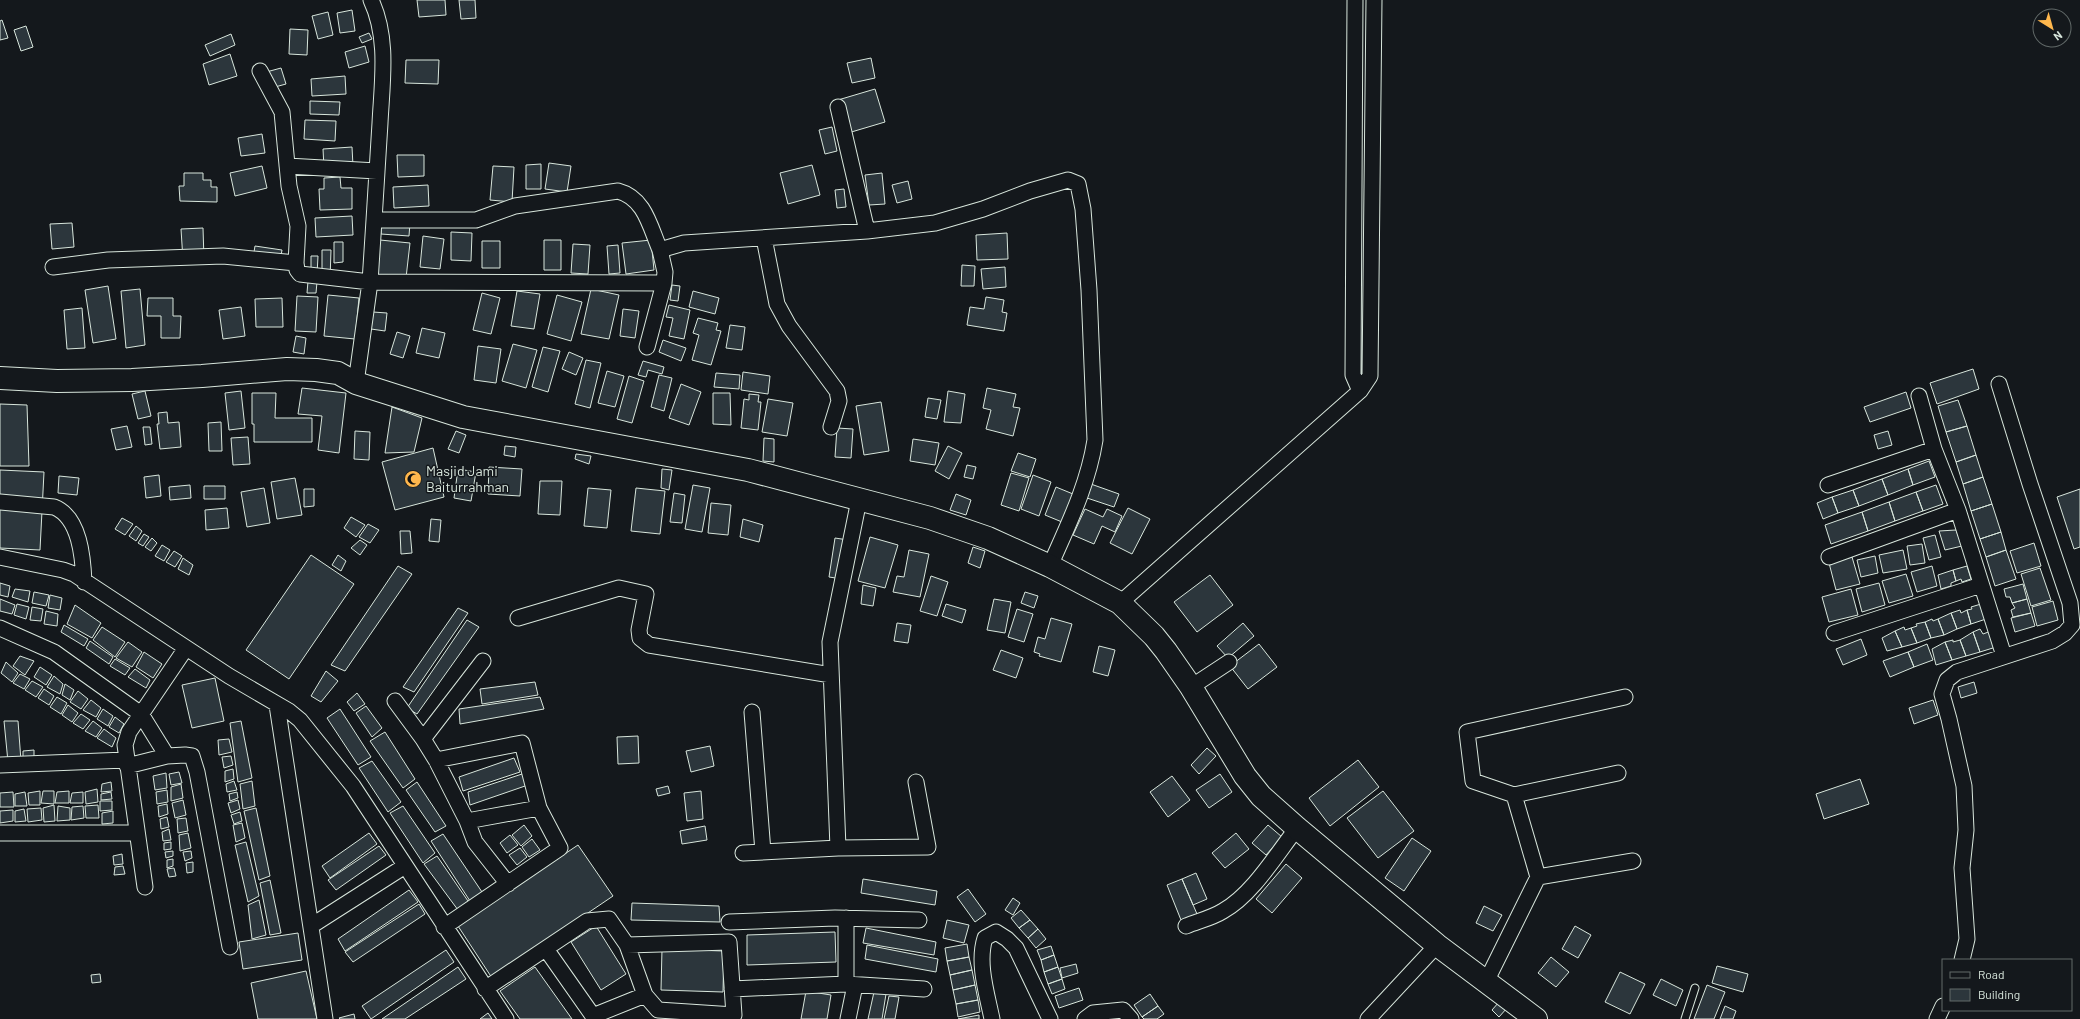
<svg xmlns="http://www.w3.org/2000/svg" width="2080" height="1019" font-family="Barlow,sans-serif">
<style>
.building{fill:#2c363c;stroke:#d8e6dc}
.lines{fill:none;stroke-linecap:round;stroke-linejoin:round}
.lane-casing{stroke:#d8e6dc;stroke-width:9}
.street-casing{stroke:#d8e6dc;stroke-width:17}
.primary-casing{stroke:#d8e6dc;stroke-width:24}
.lane{stroke:#14181c;stroke-width:7}
.street{stroke:#14181c;stroke-width:15}
.primary{stroke:#14181c;stroke-width:22}
.labels{text-anchor:middle;stroke-width:3;stroke-linejoin:round;paint-order:stroke}
.poi-label{font-size:14px;fill:#d8e6dc;stroke:#14181c;text-anchor:start}
</style>
<rect width="100%" height="100%" fill="#14181c"/>
<path class="building" d="M417 0H445L446 15 419 17Z
M459 0H475L476 18 461 19Z
M352 10 355 31 340 33 337 13Z
M328 12 333 35 318 39 312 16Z
M2 20 8 38 0 40V21Z
M26 26 33 47 21 51 14 30Z
M290 29 308 30 307 55 289 54Z
M369 33 372 39 362 43 359 37Z
M231 34 235 45 210 56 205 45Z
M365 46 369 62 349 68 345 52Z
M230 54 237 76 209 85 203 64Z
M871 58 875 78 852 83 847 63Z
M406 60H439L438 84 405 83Z
M281 68 286 84 264 90 259 74Z
M345 76 346 94 312 96 311 79Z
M875 89 885 122 848 133 838 100Z
M310 101 340 102 339 115 310 114Z
M305 120 336 121 335 141 304 139Z
M832 127 837 151 825 154 819 130Z
M262 134 265 153 241 156 238 138Z
M352 147 353 166 324 168 323 149Z
M397 155H424V176L398 177Z
M549 163 571 166 567 192 545 189Z
M541 164V189H526V165Z
M812 165 820 195 788 204 780 173Z
M262 166 267 188 235 196 230 173Z
M493 166 514 167 512 202 490 200Z
M184 173H203V180H211V187H217V202L180 201 179 186H184Z
M882 173 885 204 869 205 865 175Z
M340 177 341 188H352V209L320 210 319 189H324V178Z
M908 181 912 199 897 203 892 185Z
M428 185 429 206 394 208 393 187Z
M844 189 846 207 837 208 835 190Z
M352 216 353 235 316 237 315 218Z
M381 222 410 223 409 236 381 234Z
M72 223 74 247 52 249 50 224Z
M203 228 204 259 183 260 181 229Z
M451 232 472 233 471 261 451 260Z
M1007 233 1008 259 977 260 976 235Z
M423 236 444 239 440 269 420 267Z
M380 240 410 243 406 278 376 275Z
M544 240H561V270H544Z
M651 240 654 270 626 274 622 243Z
M482 241H500V268H482Z
M334 242H343V262L334 263Z
M573 244 590 245 588 274 571 273Z
M618 245 620 273 609 274 607 246Z
M255 246 282 250 279 267 252 264Z
M322 250H331L330 280H322Z
M311 256H318L317 275 311 274Z
M962 265 975 266 974 286H961Z
M1005 267 1006 287 983 289 981 269Z
M308 281 317 282 316 293H307Z
M672 285 680 286 678 301 670 300Z
M108 286 116 339 93 343 85 290Z
M140 289 145 345 126 348 121 291Z
M591 289 619 295 609 339 581 334Z
M517 291 540 294 534 329 511 326Z
M693 291 719 298 715 314 689 307Z
M482 293 500 298 491 334 473 330Z
M328 295 359 298 355 339 324 336Z
M557 295 582 302 571 341 547 334Z
M297 296 318 297 316 332 295 331Z
M986 297 1004 300 1002 312 1007 313 1004 331 967 325 970 307 984 309Z
M148 298H173V316H181L180 338H161V316H147Z
M282 298 283 327H256L255 299Z
M669 305 690 310 684 339 669 336 673 318 666 317Z
M241 307 245 336 223 339 219 310Z
M82 308 85 348 67 349 64 310Z
M623 309 639 311 635 338 620 336Z
M373 312 387 313 385 331 371 329Z
M698 318 718 323 716 330 721 331 711 365 692 360 699 335 693 333Z
M730 325 745 327 742 350 726 348Z
M422 328 445 333 439 358 416 353Z
M397 332 410 336 403 358 390 354Z
M296 336 306 338 304 354 293 352Z
M663 340 686 348 681 361 659 352Z
M513 344 537 350 526 388 502 381Z
M478 346 501 349 496 383 474 380Z
M543 347 560 351 548 392 532 387Z
M569 352 583 358 576 375 562 369Z
M586 360 601 363 590 408 575 404Z
M643 361 664 367 662 374 648 370 646 377 638 375Z
M1973 369 1979 389 1937 404 1930 383Z
M607 371 624 376 615 407 598 403Z
M743 372 770 376 768 394 741 390Z
M716 373 740 375 739 389 714 387Z
M659 375 672 378 664 411 651 407Z
M629 376 644 381 632 423 617 419Z
M681 384 701 392 689 425 669 418Z
M302 388 346 393 339 453 318 450 322 416 298 414Z
M987 388 1016 394 1013 407 1020 408 1013 436 986 429 991 410 983 408Z
M145 391 151 416 138 419 132 394Z
M241 391 245 428 229 430 225 393Z
M948 391 965 394 961 423 944 422Z
M1906 392 1911 408 1870 422 1864 407Z
M252 393H276L275 418H312V442H254V424H252Z
M713 393H730L731 425 713 424Z
M749 394 759 395 758 402H761L758 430 741 428 744 399 749 400Z
M928 398 941 400 937 419 925 417Z
M768 399 793 403 787 436 762 432Z
M1958 400 1967 426 1946 432 1938 406Z
M881 402 889 451 864 455 856 406Z
M0 404 27 405 29 466H0Z
M392 407 422 418 414 452 385 453Z
M167 412 168 423 179 422 181 447 160 449 157 424H159L158 413Z
M221 422 222 451H209L208 423Z
M127 426 132 447 116 450 111 429Z
M1967 426 1976 455 1956 462 1946 432Z
M143 427H150L152 444 145 445Z
M837 428 853 429 851 458 835 457Z
M355 431 370 432 369 460 354 459Z
M456 431 466 435 459 453 448 449Z
M1888 431 1892 445 1878 449 1874 435Z
M248 437 250 464 233 465 231 438Z
M764 438 774 439V462L763 461Z
M913 439 939 443 935 465 910 461Z
M505 446 516 447 515 457 504 455Z
M948 446 962 453 949 479 935 471Z
M433 448 444 497 395 510 382 462Z
M1018 453 1036 459 1030 477 1011 471Z
M576 454 591 456 589 464 575 459Z
M1976 455 1983 477 1963 484 1956 462Z
M1929 461 1935 477 1913 485 1908 469Z
M967 465 976 467 973 479 964 477Z
M489 467 522 469 520 496 488 494Z
M458 469 476 472 471 501 454 498Z
M662 469 672 470 669 490 661 488Z
M1908 469 1913 485 1888 495 1882 479Z
M0 470 44 472 40 550 0 548Z
M1011 473 1029 478 1019 511 1001 505Z
M159 475 161 496 146 498 144 477Z
M1033 475 1051 482 1039 516 1021 509Z
M59 476 79 478 77 495 58 493Z
M1983 477 1992 504 1971 511 1963 484Z
M295 478 302 515 277 519 271 482Z
M1882 479 1888 495 1859 506 1853 490Z
M540 481H562L560 515 538 514Z
M1088 483 1119 494 1114 507 1084 497Z
M190 485 191 498 170 500 169 487Z
M693 485 710 488 702 532 685 529Z
M1936 485 1943 504 1923 511 1916 492Z
M204 486H225V499H204Z
M1056 487 1073 494 1062 522 1045 515Z
M264 488 270 523 247 527 241 492Z
M588 488 611 490 607 528 584 526Z
M636 488 665 491 660 534 631 531Z
M304 489H314V506L304 507Z
M2080 489V547L2074 549 2057 497Z
M1853 490 1859 506 1838 513 1832 497Z
M1916 492 1923 511 1895 521 1889 502Z
M674 493 685 495 682 523 670 522Z
M956 494 971 500 966 515 950 510Z
M1832 497 1838 513 1823 519 1817 503Z
M1889 502 1895 521 1868 531 1862 512Z
M711 503 731 505 728 535 708 533Z
M1992 504 2001 532 1980 539 1971 511Z
M227 508 229 528 206 530 205 510Z
M1128 508 1150 519 1132 554 1110 543Z
M1085 509 1103 517 1107 509 1122 516 1115 532 1102 526 1094 544 1073 535Z
M1862 512 1868 531 1831 544 1825 525Z
M351 517 365 525 356 537 344 528Z
M122 518 133 524 125 535 115 529Z
M431 519 441 520 439 542 429 541Z
M743 519 763 525 759 542 740 537Z
M368 524 379 530 370 543 359 537Z
M136 526 142 531 136 541 129 536Z
M1956 530 1962 546 1945 550 1939 531Z
M400 531H410L412 553 401 554Z
M2001 532 2006 550 1986 557 1980 539Z
M144 534 149 537 143 546 138 543Z
M1935 535 1941 557 1929 560 1923 538Z
M870 537 898 545 885 588 858 581Z
M152 538 157 543 151 551 145 547Z
M835 538 848 540 842 579 829 577Z
M360 540 367 545 360 555 351 548Z
M2034 543 2041 566 2017 573 2010 551Z
M1922 544 1925 563 1910 565 1907 546Z
M162 545 170 550 164 561 155 556Z
M973 547 985 551 980 568 968 563Z
M909 550 929 554 920 597 893 592 897 576 904 577Z
M1903 550 1907 569 1883 573 1879 555Z
M2006 550 2016 579 1995 586 1986 557Z
M174 551 182 556 175 567 166 562Z
M311 555 354 584 289 679 246 650Z
M338 555 346 561 341 571 332 565Z
M1875 556 1878 573 1861 577 1857 560Z
M1852 557 1860 584 1836 590 1829 563Z
M183 558 193 565 189 575 178 569Z
M398 566 412 574 345 671 331 665Z
M1932 566 1937 586 1917 592 1911 572Z
M1967 566 1971 579 1962 582 1961 579 1956 581 1953 570Z
M2040 568 2051 600 2031 606 2021 574Z
M1953 570 1956 581 1951 583V586L1941 589 1938 575Z
M1906 574 1913 596 1889 603 1882 581Z
M1210 575 1233 605 1197 632 1174 602Z
M931 576 948 582 937 616 920 611Z
M0 583 10 586 8 597 0 595Z
M1879 583 1885 605 1862 612 1856 589Z
M2023 584 2027 599 2012 603 2010 597H2006L2004 589Z
M863 585 876 588 873 606 861 604Z
M15 589 30 591 28 602 12 597Z
M1851 589 1858 615 1829 622 1822 597Z
M34 592 49 595 46 606 32 603Z
M1025 592 1038 596 1034 608 1021 603Z
M50 595 62 598 60 610 48 608Z
M0 599 15 605 12 614 0 611Z
M994 599 1011 602 1005 633 987 630Z
M2027 599 2031 613 2013 617 2011 610 2015 608 2012 603Z
M2053 601 2058 620 2037 626 2032 607Z
M17 604 29 607 26 619 14 615Z
M946 604 966 610 962 623 942 616Z
M1981 604 1986 619 1971 624 1967 610 1972 609 1971 607Z
M75 605 101 623 92 638 67 624Z
M32 607 43 609 41 621 30 620Z
M458 608 468 613 414 692 403 687Z
M1017 609 1033 614 1024 642 1008 637Z
M1960 610 1961 613 1967 610 1971 624 1957 629 1951 613Z
M46 611 58 614 57 626 44 624Z
M1951 613 1957 629 1944 635 1938 619Z
M2031 613 2035 626 2015 632 2011 618Z
M1051 618 1072 624 1061 662 1039 656 1040 654 1034 652 1038 637 1045 639Z
M1932 619 1933 621 1938 619 1944 635 1931 638 1925 622Z
M467 620 479 627 417 714 407 708Z
M1925 622 1931 638 1917 643 1911 628 1917 626 1916 624Z
M897 623 911 625 908 643 894 641Z
M1243 623 1254 636 1228 658 1217 646Z
M64 625 88 639 84 646 61 632Z
M102 627 125 642 115 657 93 640Z
M1904 627 1905 630 1911 628 1917 643 1902 647 1895 631Z
M1980 629 1983 634 1991 631 1996 647 1980 652 1973 632Z
M1895 631 1902 647 1887 651 1882 638Z
M1973 632 1980 652 1966 656 1960 640Z
M1861 639 1867 655 1843 665 1836 649Z
M1953 640V642L1960 640 1966 656 1952 660 1945 642Z
M90 641 113 657 109 664 86 648Z
M128 642 142 652 132 667 116 658Z
M1945 642 1952 660 1936 665 1932 649Z
M1259 644 1277 667 1248 689 1230 666Z
M1927 644 1933 660 1914 667 1908 652Z
M1099 646 1115 650 1108 676 1093 672Z
M1001 650 1023 658 1016 678 993 670Z
M144 652 162 664 153 678 136 667Z
M1908 652 1914 667 1890 677 1883 661Z
M20 656 34 661 25 675 13 666Z
M115 659 130 668 125 675 110 666Z
M6 662 18 673 12 682 1 673Z
M40 667 52 675 46 685 34 677Z
M135 669 150 680 146 688 128 677Z
M326 671 338 681 321 702 311 696Z
M20 674 30 679 24 689 13 683Z
M54 676 63 684 60 694 47 687Z
M215 678 224 721 192 728 182 685Z
M32 681 43 687 36 697 25 690Z
M535 682 538 695 482 704 480 689Z
M1974 682 1977 693 1961 698 1958 687Z
M65 684 74 690 70 700 62 695Z
M44 689 54 696 49 705 38 698Z
M78 691 88 699 81 709 70 702Z
M357 693 365 704 354 711 347 702Z
M57 697 67 703 61 714 50 707Z
M540 697 544 709 460 724 459 709Z
M91 700 101 708 96 717 83 710Z
M1933 700 1938 715 1914 724 1909 708Z
M68 705 78 713 72 722 62 715Z
M366 706 382 728 372 737 356 713Z
M103 709 113 716 108 726 97 719Z
M340 709 371 757 358 765 327 718Z
M81 714 90 720 83 729 73 723Z
M115 717 124 724 119 733 109 727Z
M4 721H18L21 761 8 762Z
M93 721 102 728 96 737 85 731Z
M241 721 252 778 238 782 230 723Z
M104 729 116 738 112 747 97 738Z
M385 732 415 779 403 788 370 741Z
M638 736 639 763 618 764 617 737Z
M229 739 232 752 219 755 218 740Z
M710 746 714 766 691 772 686 751Z
M1207 748 1216 756 1199 774 1191 765Z
M34 750V761L23 762V751Z
M231 756 233 765 224 768 222 757Z
M514 758 520 772 463 791 459 777Z
M1358 760 1379 787 1330 826 1309 798Z
M372 761 401 802 388 812 359 768Z
M233 769 234 779 225 782V771Z
M179 772 182 783 171 785 169 774Z
M166 773 167 788 155 790 153 776Z
M525 773 528 785 470 805 468 792Z
M1220 774 1232 792 1209 808 1196 790Z
M1172 776 1190 800 1168 817 1150 792Z
M1860 779 1869 804 1824 819 1816 794Z
M234 781 237 790 227 792 226 784Z
M252 781 255 806 243 809 240 784Z
M111 782 112 791 101 792 102 784Z
M417 782 446 826 435 832 406 790Z
M181 784 183 798 171 801V787Z
M668 786 670 793 658 796 656 789Z
M97 789 98 802 86 804 85 792Z
M167 790 168 802 157 804 156 792Z
M40 791V805H29L28 793Z
M43 791H54V804L41 803Z
M69 791V803H55L57 792Z
M701 791 703 819 687 821 684 793Z
M1383 791 1414 831 1378 858 1347 818Z
M13 792 14 807H0V793Z
M25 792 27 806H15V794Z
M83 792V803H70L72 793Z
M111 792 112 799 101 800V794Z
M237 792 238 798 230 801 229 794Z
M183 800 186 815 175 818 172 803Z
M238 800 240 809 231 813 228 803Z
M100 801H112V810L100 811Z
M167 804 168 814 159 817 158 806Z
M54 805 55 821 44 822 43 808Z
M98 805 99 818H86L85 806Z
M58 806 70 808V820L57 821Z
M83 806 84 818 71 820 72 807Z
M403 806 435 853 423 863 390 813Z
M41 808 42 820 28 822 27 809Z
M256 808 270 876 259 880 244 811Z
M24 809 26 821 15 822V811Z
M13 810V821L0 823V811Z
M113 811V823L102 824V813Z
M240 812 242 821 234 824 231 815Z
M167 817 169 827 161 829 160 819Z
M186 818 188 831 178 833 177 819Z
M242 823 245 838 236 842 233 825Z
M524 825 532 836 521 846 512 835Z
M1268 825 1282 837 1266 855 1252 843Z
M705 826 707 840 682 844 680 831Z
M169 829 171 840 163 841 162 832Z
M188 833 191 848 180 851 179 835Z
M369 833 377 844 330 878 322 866Z
M1236 833 1249 849 1225 868 1212 853Z
M443 834 482 892 470 901 431 841Z
M510 835 518 845 507 853 500 843Z
M1412 838 1431 851 1404 891 1385 878Z
M532 839 540 850 529 857 522 847Z
M171 842V849L164 850V843Z
M246 842 259 896 248 902 235 845Z
M578 845 613 896 492 978 458 926Z
M379 846 386 855 336 890 328 880Z
M520 848 527 857 517 865 509 855Z
M173 851V856L166 858 165 852Z
M191 851 192 858 185 861 183 852Z
M122 854 123 864 114 865 113 856Z
M437 856 468 901 458 910 424 864Z
M173 859V866L167 868V860Z
M193 862V872L187 873 186 863Z
M1286 864 1302 878 1272 913 1256 899Z
M123 866 125 874 114 875 115 867Z
M174 868 176 876 169 877 167 869Z
M1196 873 1207 899 1193 905 1182 879Z
M863 879 937 891 935 905 861 893Z
M1182 879 1197 914 1181 920 1167 885Z
M270 880 281 933 270 935 260 883Z
M968 889 986 914 975 922 957 897Z
M409 890 418 902 345 951 338 939Z
M1013 898 1020 903 1013 915 1005 910Z
M259 900 266 935 252 939 248 905Z
M632 903 719 906 720 922 631 920Z
M419 904 425 914 353 962 345 952Z
M1484 906 1502 915 1493 931 1476 923Z
M1021 910 1030 920 1019 928 1011 918Z
M947 920 969 925 964 943 943 938Z
M1030 920 1038 929 1028 938 1019 928Z
M596 926 626 974 601 990 571 942Z
M1575 926 1591 935 1578 958 1562 949Z
M866 928 936 942 934 955 863 943Z
M1038 929 1046 939 1036 948 1028 938Z
M835 932 836 962 747 965V935Z
M298 933 302 960 243 969 239 942Z
M967 944 969 957 947 961 945 948Z
M867 945 938 959 936 972 865 959Z
M1051 946 1054 955 1041 960 1037 950Z
M662 949 724 951 723 992 661 990Z
M446 950 454 962 371 1019 362 1006Z
M1054 955 1058 967 1044 972 1041 960Z
M969 957 972 970 950 975 947 961Z
M1551 957 1569 972 1556 987 1538 973Z
M1076 964 1078 973 1062 978 1060 968Z
M1717 966 1748 974 1743 992 1712 983Z
M458 967 466 979 405 1019H382Z
M535 967 572 1019H520L500 991Z
M1058 967 1062 979 1048 984 1044 972Z
M972 970 975 985 953 990 950 975Z
M306 971 317 1019H258L251 983Z
M1620 972 1645 984 1630 1014 1605 1002Z
M100 974 101 982 92 983 91 975Z
M1062 979 1065 989 1052 994 1048 984Z
M1661 979 1683 990 1676 1006 1653 995Z
M975 985 978 1000 956 1004 953 990Z
M1707 985 1725 992 1714 1019H1694Z
M1079 988 1083 1000 1059 1008 1055 996Z
M806 991 831 995 827 1019H801Z
M874 992 886 994 882 1019H868Z
M1150 994 1158 1006 1142 1017 1134 1005Z
M889 996 899 997 895 1019H884Z
M978 1000 980 1012 958 1017 956 1004Z
M1499 1002 1507 1008 1499 1017 1492 1010Z
M1158 1006 1164 1014 1157 1019H1144L1142 1017Z
M1725 1006 1736 1011 1733 1019H1720Z
M488 1013 492 1019H480Z
M354 1014 355 1019H340L339 1018Z
M979 1015V1019H958Z"/>
<g class="lines">
<g class="lane-casing">
<path id="lane" d="M1685 1019 1695 988"/>
</g>
<g class="street-casing">
<path id="street" d="M371 0C389 38 382 82 380 123 378 155 376 188 374 220
M1355 0 1353 375 1360 391
M260 71 282 112 289 186 298 226 296 263 297 270 300 274 370 282 664 283
M838 107 867 231
M287 166 377 171
M764 238 777 304 789 326 837 391 839 401 831 427
M53 267 108 260 223 256 296 263
M647 347 664 283 665 272 660 250 684 243 867 231 935 223 983 209 1030 191 1068 180 1078 184 1083 209 1089 290 1095 440C1088 485 1068 525 1050 566
M356 383 370 282 374 220H476L515 206 618 191C645 198 650 227 660 250
M1919 396 1934 449 1958 510 2004 656
M1828 485 1934 449
M0 502 54 507C80 517 83 558 84 582
M0 557 63 570 74 574 229 676 289 711 300 720 353 786 506 1019
M1829 557 1958 510
M1120 603 1360 391 1370 376 1374 0
M518 618 619 588 646 594 639 630 640 638 649 645 831 675
M0 628 54 652 141 714 167 756 185 755 192 756 197 772 230 947
M1834 633 1981 585
M483 661 423 739 436 760 467 821 475 842 508 884
M1191 687 1229 662
M395 701 423 739
M277 705 325 1019
M752 712 763 852
M436 760 522 743 539 808 560 848 444 927
M0 765 126 760
M127 766 167 756
M1514 795 1473 781 1467 732 1625 697
M467 821 539 808
M0 833H137
M838 848 830 642 859 500
M743 853 838 848 928 847 916 782
M1538 877 1633 861
M145 887 125 745 129 732 186 648
M729 922 835 918 919 920
M311 926 405 866
M1186 926C1198 921 1212 918 1223 911 1252 895 1276 855 1297 828
M546 949 593 1016 645 995 658 1010 734 1015 729 942 627 945
M1962 960 1967 939 1962 868 1966 830 1964 786 1949 719 1942 694 1947 680 1957 672 2052 641 2065 633 2072 625 2070 603 2030 484 1999 384
M1486 982 1538 877 1514 795 1618 773
M846 984 924 989
M485 989 587 921 609 919 627 945 645 995
M732 989 846 984V918
M848 1019 855 985
M992 1019C987 994 977 963 985 938L996 932 1007 939 1016 948 1050 1019
M1085 1019 1093 1013 1123 1010 1131 1019
M1368 1019 1437 945
M1937 1019 1943 1006"/>
</g>
<g class="primary-casing">
<path id="primary" d="M0 378 57 381 132 380 202 376 287 369 316 370 338 373 356 383 463 417 748 470 930 518 988 538 1050 566 1120 603 1154 636 1166 651 1191 687 1245 776 1261 796 1297 828 1437 945 1536 1019"/>
</g>
<use href="#lane" class="lane"/>
<use href="#street" class="street"/>
<use href="#primary" class="primary"/>
</g>
<defs>
<g id="mosque-disc" transform="scale(0.9)"><circle r="9.5" fill="#ffb74d" stroke="#14181c"/><path d="M3.5-4.9A6 6 0 1 0 3.5 4.9A5 5 0 1 1 3.5-4.9Z" fill="#111"/></g>
</defs>
<g fill-rule="evenodd">
<use href="#mosque-disc" x="413" y="479"/>
</g>
<g class="labels">
<g class="poi-label">
<text x="426" y="476">Masjid Jami<tspan x="426" dy="16">Baiturrahman</tspan></text>
</g>
</g>
<rect x="1942" y="959" width="130" height="52" fill="#14181c" stroke="#626a69"/>
<rect x="1950" y="972" width="20" height="6" fill="#14181c" stroke="#626a69"/>
<text x="1978" y="979" font-size="12" fill="#d8e6dc">Road</text>
<rect x="1950" y="989" width="20" height="12" fill="#2c363c" stroke="#626a69"/>
<text x="1978" y="999" font-size="12" fill="#d8e6dc">Building</text>
<g transform="translate(2052 28) rotate(143)"><circle r="19" fill="#14181c" stroke="#626a69"/>
<path d="M0-3L7 15L0 10L-7 15Z" fill="#ffb74d"/>
<text y="-6" font-size="11" font-weight="bold" text-anchor="middle" fill="#d8e6dc">N</text>
</g>
</svg>
